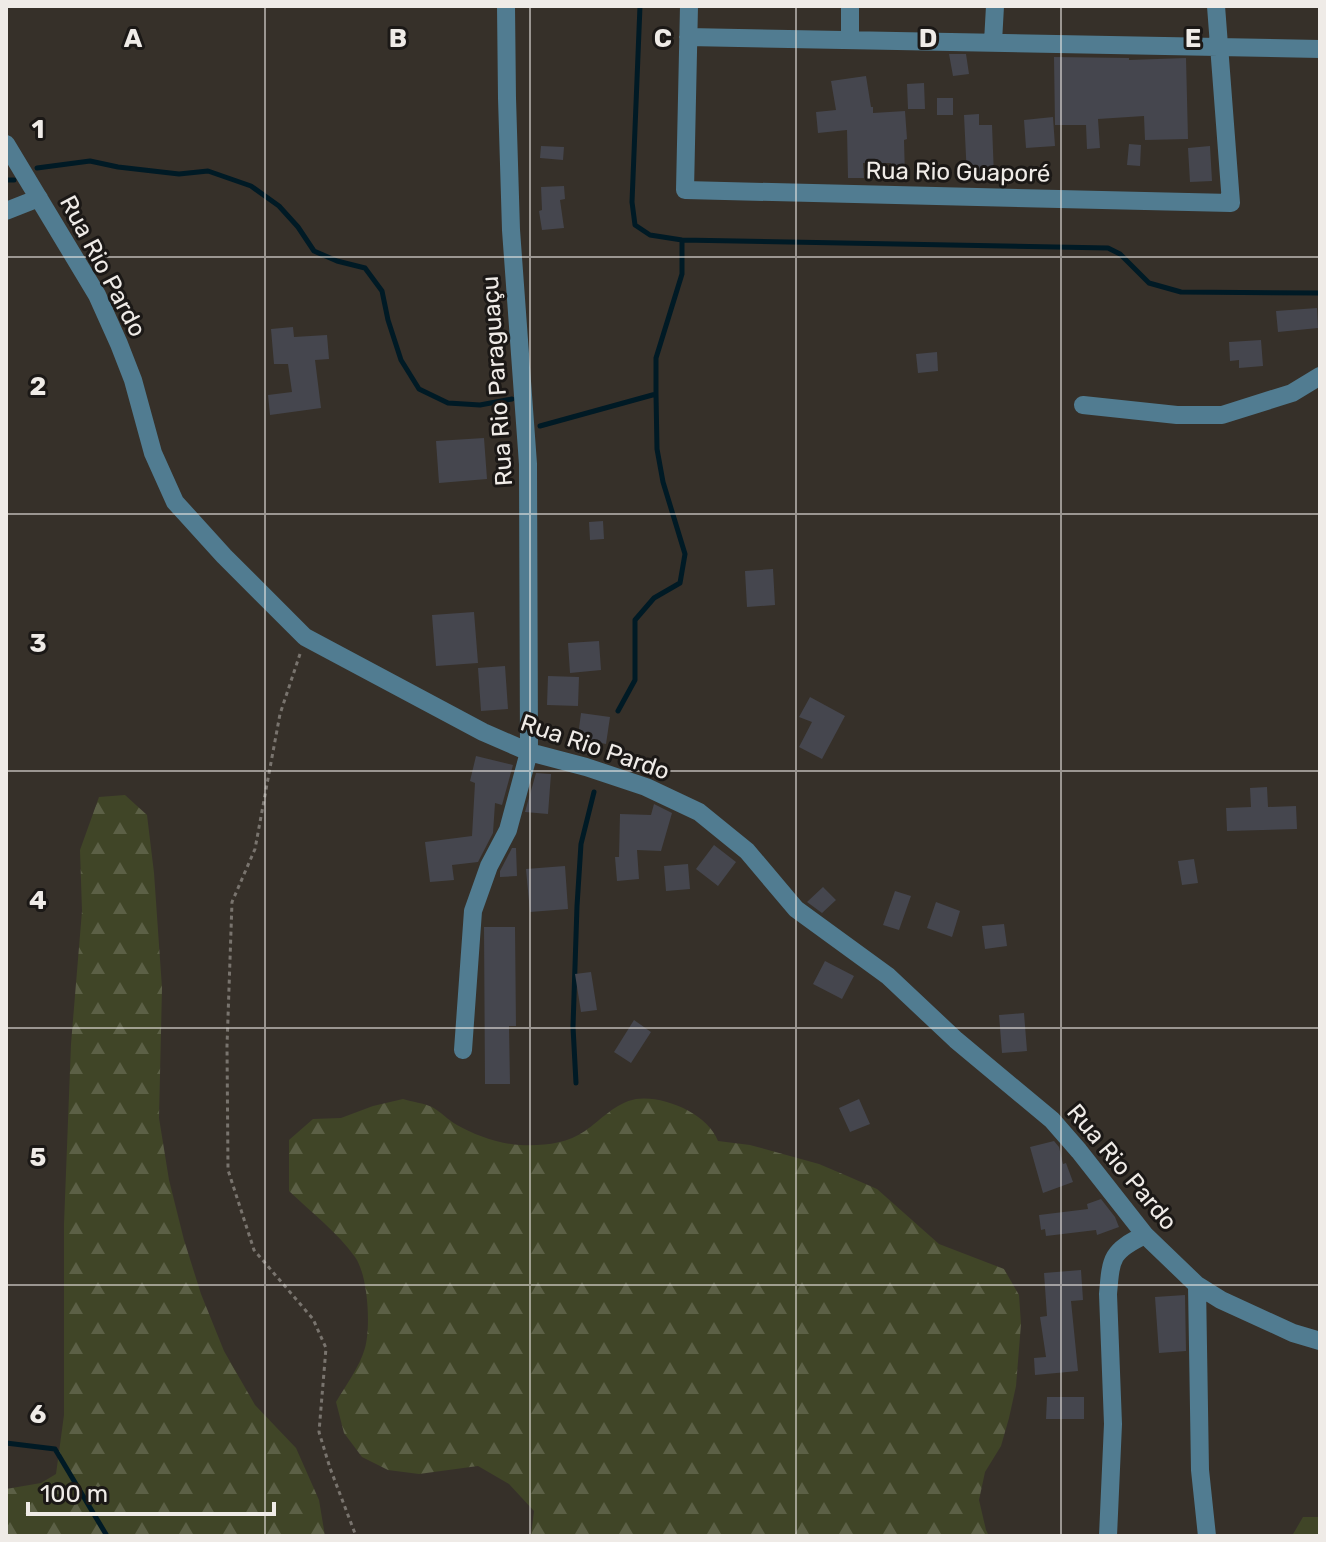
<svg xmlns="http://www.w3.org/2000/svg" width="1326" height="1542" font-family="Rubik,sans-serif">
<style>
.forest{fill:url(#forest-firs)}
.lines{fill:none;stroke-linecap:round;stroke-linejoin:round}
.stream{stroke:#001a25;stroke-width:5}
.building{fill:#45464e}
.path{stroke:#79746e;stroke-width:3;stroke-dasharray:4 4;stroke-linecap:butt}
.minor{stroke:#517c91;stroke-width:18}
.grid{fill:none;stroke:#efebe7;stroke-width:2;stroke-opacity:0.55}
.labels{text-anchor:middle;stroke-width:6;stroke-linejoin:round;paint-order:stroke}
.street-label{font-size:24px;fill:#efebe7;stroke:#1b1816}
.grid-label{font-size:26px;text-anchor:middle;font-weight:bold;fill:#efebe7;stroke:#1b1816;stroke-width:6;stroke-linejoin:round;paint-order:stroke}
</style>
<defs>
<pattern id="forest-firs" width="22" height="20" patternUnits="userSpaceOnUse" patternTransform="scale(2)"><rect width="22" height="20" fill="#404527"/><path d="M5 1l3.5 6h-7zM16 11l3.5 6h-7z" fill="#5c6046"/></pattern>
</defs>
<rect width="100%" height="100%" fill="#363029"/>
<path class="forest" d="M125 795 147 815 154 873 162 988 159 1118 169 1180 184 1240 201 1294 224 1351 255 1405 296 1448 319 1500 325 1536H6V1489L41 1483 56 1474 64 1415V1224L71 1044 82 911 80 850 99 797Z
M403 1099C412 1102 424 1103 432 1107 441 1112 448 1120 457 1125 474 1135 500 1144 520 1145 543 1146 566 1144 585 1131 601 1120 615 1103 636 1099 664 1095 708 1114 718 1141L750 1145 819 1164 845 1175 877 1189 939 1244 1004 1269 1019 1295 1021 1324 1016 1386 1009 1418 1001 1446 985 1472 979 1500 986 1530 989 1536H531L534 1511 509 1484 478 1466 419 1474 388 1470 362 1457 344 1433 336 1402C346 1385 360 1366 365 1348 371 1326 368 1275 355 1257 337 1232 311 1212 289 1191V1140L313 1119 341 1118 373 1106Z
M1303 1517H1320V1536H1292Z"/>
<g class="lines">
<path class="stream" d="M640 6 632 202 635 225 650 235 682 240 1108 248 1120 254 1149 283 1181 292 1320 293
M37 168 90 161 118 167 179 174 208 171 251 186 279 206 298 227 314 251 337 261 365 268 382 291 388 320 401 360 419 389 448 403 480 405 512 399
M6 180H14
M540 426 656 394V358L682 274V240
M618 711 635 680V620L654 598 680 583 685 554 663 482 657 449 656 394
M576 1083 573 1027 577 906 581 844 594 792
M6 1443 55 1449 107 1536"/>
</g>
<path class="building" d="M949 54H966L969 74 953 76Z
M1054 57 1129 58V60L1186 58 1188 139 1145 140 1144 116 1098 119 1100 148 1087 149 1086 125H1055Z
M866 76 871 107H873V113L905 111 907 139 904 140 905 177H891V163H863L864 178H848L847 130 818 133 816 112 836 110 831 81Z
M924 83 925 109H908L907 84Z
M937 98H953V115H937Z
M979 114V125H992L994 176 967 177 964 115Z
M1053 117 1055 146 1026 148 1024 120Z
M1129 144 1141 145 1140 166 1127 165Z
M541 146 564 147 563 160 540 158Z
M1210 146 1212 181 1190 182 1188 148Z
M564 186 565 199 560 200 564 228 542 230 539 211 542 210 541 187Z
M1317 308 1318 328 1278 332 1276 311Z
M293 327 294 337 327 335 329 359 315 360 321 408 270 415 268 395 292 392 288 364H274L271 329Z
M1261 340 1263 366 1239 368V360L1230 361 1229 342Z
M937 352 938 371 918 373 916 354Z
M484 438 487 479 439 483 436 441Z
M603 521 604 539 590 540 589 522Z
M773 569 775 605 747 607 745 571Z
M474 612 478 663 436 666 432 615Z
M599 641 601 670 570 673 568 643Z
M505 666 508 709 481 711 478 668Z
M548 676 579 677 578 706 547 705Z
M810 697 845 716 822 759 799 747 812 722 799 717Z
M581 713 610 717 606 744 591 741 590 755 576 752Z
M476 756 513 765 502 805 495 803 493 833 478 862 452 865 454 880 430 882 425 842 472 836 475 783 470 781Z
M536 773 551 774 548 814 525 812Z
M1267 787 1268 807 1296 806 1297 829 1227 831 1226 808 1251 807 1250 788Z
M654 804 672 813 661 851 637 850 639 879 617 881 615 857H619L620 814 651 815Z
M714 845 736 862 718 886 696 869Z
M512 848H516L517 876 500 877V871Z
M1194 859 1198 883 1182 885 1178 861Z
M688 864 690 889 666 891 664 866Z
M565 866 568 909 530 912 526 869Z
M823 887 836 900 822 913 807 902Z
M895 891 911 896 899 930 883 925Z
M936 902 960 911 952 937 927 928Z
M1004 924 1007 946 985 949 982 926Z
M484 927H515L516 1026H509L510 1084H485Z
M825 961 854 976 842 999 813 984Z
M591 972 597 1010 581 1012 575 974Z
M1024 1013 1027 1051 1002 1053 999 1015Z
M634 1020 651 1032 631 1063 614 1052Z
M859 1099 870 1124 850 1132 839 1108Z
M1054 1141 1059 1147 1063 1164 1066 1163 1073 1182 1043 1193 1030 1147Z
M1101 1199 1115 1217 1119 1227 1097 1235 1096 1230 1046 1236 1045 1229 1041 1230 1039 1215 1088 1209 1087 1204Z
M1081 1270 1083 1300 1071 1301 1078 1371 1035 1375 1034 1358 1046 1357 1040 1317 1047 1316 1044 1273Z
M1185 1295 1186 1351 1159 1353 1155 1297Z
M1047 1397H1084V1419H1046Z"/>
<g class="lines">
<path class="path" d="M300 654 280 714 255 849 232 902 227 1046 228 1170 254 1250 313 1319 326 1348 319 1432 330 1468 356 1536"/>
<path class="minor" d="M689 6 685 190 1231 203 1216 6
M688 37 1320 49
M850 39V6
M993 42 995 6
M6 144 97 295 119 344 133 380 153 453 175 502 224 556 305 637 483 732 529 752 586 767 646 787 699 812 747 851 796 909 888 976 956 1040 1052 1120 1079 1151 1145 1235 1197 1285 1221 1300 1293 1333 1320 1341
M6 211 39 198
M1083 405 1177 415H1222L1292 393 1320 376
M463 1050 473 911 489 866 508 830 529 752 528 464 511 230 507 98 506 6
M1197 1285 1200 1470 1207 1536
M1108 1536 1113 1424 1108 1294C1111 1258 1111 1251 1145 1235"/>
</g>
<path class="grid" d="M265 6V1536M530 6V1536M796 6V1536M1061 6V1536M6 257H1320M6 514H1320M6 771H1320M6 1028H1320M6 1285H1320"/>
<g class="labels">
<g class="street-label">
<text transform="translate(958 172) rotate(1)" y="8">Rua Rio Guaporé</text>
<text transform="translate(103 266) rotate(62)" y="8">Rua Rio Pardo</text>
<text transform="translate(497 381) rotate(-94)" y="8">Rua Rio Paraguaçu</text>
<text transform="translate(595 747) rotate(19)" y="8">Rua Rio Pardo</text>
<text transform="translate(1122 1167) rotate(50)" y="8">Rua Rio Pardo</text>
</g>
</g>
<g class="grid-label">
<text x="133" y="47">A</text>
<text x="398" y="47">B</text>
<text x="663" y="47">C</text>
<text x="928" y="47">D</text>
<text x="1193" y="47">E</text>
<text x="38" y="138">1</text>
<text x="38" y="395">2</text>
<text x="38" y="652">3</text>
<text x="38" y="909">4</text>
<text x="38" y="1166">5</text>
<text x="38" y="1423">6</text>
</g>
<rect width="1326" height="1542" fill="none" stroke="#efebe7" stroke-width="16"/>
<path d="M28 1502v12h246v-12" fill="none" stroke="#efebe7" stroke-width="4"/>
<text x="40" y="1502" font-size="24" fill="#efebe7" stroke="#1b1816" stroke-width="6" paint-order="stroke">100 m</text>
</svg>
